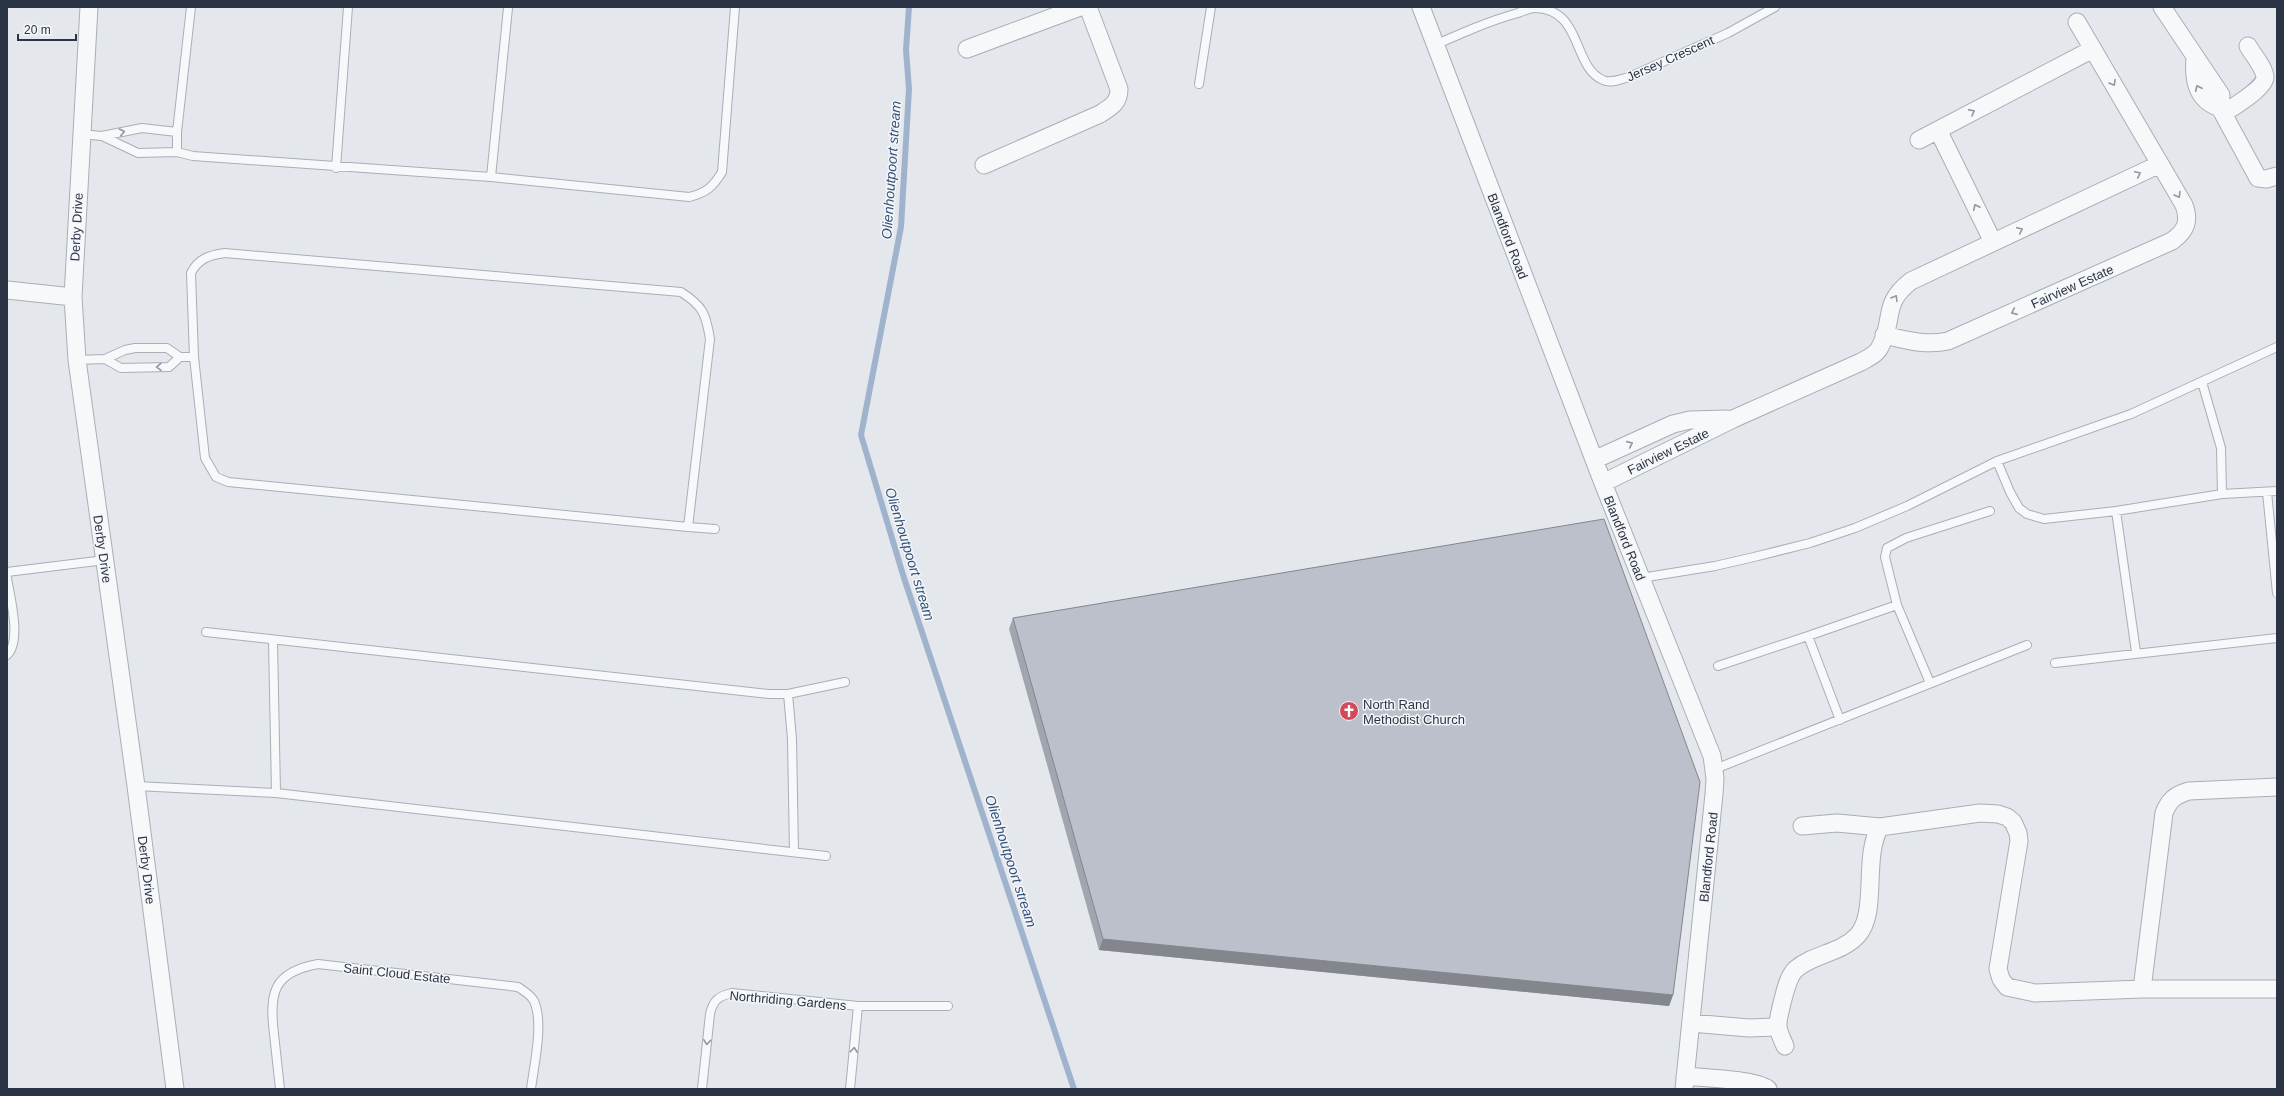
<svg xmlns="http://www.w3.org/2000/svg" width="2284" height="1096" font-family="Arial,sans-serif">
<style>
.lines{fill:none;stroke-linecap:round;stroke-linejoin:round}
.stream{stroke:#9fb4cc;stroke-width:6}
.service-casing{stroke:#a9aeb7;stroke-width:10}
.minor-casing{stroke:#a9aeb7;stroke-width:19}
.service{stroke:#f7f8fa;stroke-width:8}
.minor{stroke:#f7f8fa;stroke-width:17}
.wall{fill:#a1a5ae}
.shaded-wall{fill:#83868d}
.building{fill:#bbc0ca;stroke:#83868d}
.oneway{stroke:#9196a0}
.labels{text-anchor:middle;stroke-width:3;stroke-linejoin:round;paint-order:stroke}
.street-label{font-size:13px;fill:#2b3445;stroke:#f4f6f9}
.poi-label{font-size:13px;fill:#2b3445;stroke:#f4f6f9;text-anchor:start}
.water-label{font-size:14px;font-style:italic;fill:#34527a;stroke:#f4f6f9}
</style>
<rect width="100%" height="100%" fill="#e4e7ec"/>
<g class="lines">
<path class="stream" d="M909 7 906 50 909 89 901 227 861 435 904 578 1074 1089"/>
<g class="service-casing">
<path id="service" d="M1435 45C1462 33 1489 21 1518 13 1523 11 1530 8 1535 8 1583 9 1572 67 1603 80 1611 84 1621 79 1629 77L1728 33 1775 7
M1199 84 1211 7
M81 134 102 136 142 128 177 132
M102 136 138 153 177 152 193 156 491 177 689 197C706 193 713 187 722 172L735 7
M177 152V132L191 7
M336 168 348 7
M491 177 508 8
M105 359 121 368 169 367 180 357
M77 360 105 359 125 350 135 348H167L180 357H194
M2202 382 2221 448 2222 494
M1997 461 2010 492 2019 508 2027 514 2044 519 2116 511 2222 494 2277 491
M2267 492 2277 593
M2116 511 2136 652
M688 527 710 339C706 314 703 306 681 292L225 253C209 255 198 259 191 273L194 357 205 458 216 477 228 482 688 527 715 529
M7 572 105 560
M7 578C10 597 22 641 7 655
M1641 578 1715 566 1754 557 1810 543 1855 528 1907 506 1997 461 2131 414 2277 347
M1897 605 1885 557 1887 548 1906 538 1990 511
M206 632 769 694H788L845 682
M1808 636 1897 605 1930 683
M273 641 276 793
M2055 663 2277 638
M1718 666 1808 636 1840 720
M788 694 792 739 794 852
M1715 769 2027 645
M136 786 276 793 826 856
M280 1089C278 1071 276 1052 274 1034 269 993 273 972 318 964L518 987C524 991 531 995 534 1001 544 1023 534 1065 531 1089
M702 1089 710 1014C713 1000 719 996 732 993L858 1006H948
M850 1089 858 1006"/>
</g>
<g class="minor-casing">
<path id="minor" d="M89 7 73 297 77 360 136 786 175 1089
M1421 7 1603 483 1712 756 1715 778 1714 794 1684 1089
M2162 7 2221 95 2220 108 2258 178 2266 179 2277 176
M967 49 1080 7
M2195 58C2193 81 2197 100 2220 108
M2224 113C2233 107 2265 88 2265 77 2264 67 2253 55 2248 46
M1938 130 1993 242
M1919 140 2093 49
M984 165 1100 114C1111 107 1119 103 1119 89L1088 7
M7 290 73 297
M1884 335C1906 340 1926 346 1948 341L2172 241C2186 231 2190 221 2184 205L2077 22
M1594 460 1673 424 1690 420 1727 419
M1603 483 1733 419 1861 362C1868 358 1877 354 1880 347 1895 320 1881 304 1911 281L2160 164
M1802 826 1837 823 1880 827 1980 813 1998 814 2007 817 2013 822 2018 833 2019 841 1998 969 2001 979 2007 987 2035 993 2142 989H2277
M2142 989 2164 813C2169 800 2175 795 2189 791L2277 787
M1691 1023 1749 1028 1776 1027
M1785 1046C1775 1024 1777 1026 1782 1003 1785 992 1788 976 1796 969 1813 954 1841 953 1857 936 1879 913 1862 857 1880 827
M1685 1076C1704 1078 1753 1079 1768 1089"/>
</g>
<use href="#service" class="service"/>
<use href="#minor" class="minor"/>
</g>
<path class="wall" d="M1013 618 1673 995 1669 1006 1099 950 1009 629Z"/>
<path class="shaded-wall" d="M1103 939 1673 995 1669 1006 1099 950Z"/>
<path class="building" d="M1604 519 1700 782 1673 995 1103 939 1013 618Z"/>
<defs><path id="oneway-chevron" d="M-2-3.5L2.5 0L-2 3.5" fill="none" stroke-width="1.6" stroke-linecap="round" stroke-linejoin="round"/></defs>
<g class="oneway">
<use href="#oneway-chevron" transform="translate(2113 83) rotate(60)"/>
<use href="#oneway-chevron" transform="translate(2198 88) rotate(-115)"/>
<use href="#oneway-chevron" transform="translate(1972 112) rotate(-28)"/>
<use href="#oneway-chevron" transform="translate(122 132) rotate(-12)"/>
<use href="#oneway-chevron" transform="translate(2138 174) rotate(-25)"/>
<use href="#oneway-chevron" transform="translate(2178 195) rotate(59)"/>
<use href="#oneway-chevron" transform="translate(1976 207) rotate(-116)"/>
<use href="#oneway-chevron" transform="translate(2020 230) rotate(-25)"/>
<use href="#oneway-chevron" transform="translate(1895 298) rotate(-59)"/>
<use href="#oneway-chevron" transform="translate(2014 312) rotate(156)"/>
<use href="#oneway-chevron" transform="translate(159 367) rotate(178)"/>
<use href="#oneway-chevron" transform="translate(1630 444) rotate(-24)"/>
<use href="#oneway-chevron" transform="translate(707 1042) rotate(96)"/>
<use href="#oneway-chevron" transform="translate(854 1050) rotate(-85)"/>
</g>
<defs>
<g id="church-disc" transform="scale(1)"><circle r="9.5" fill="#d1495b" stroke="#f4f6f9"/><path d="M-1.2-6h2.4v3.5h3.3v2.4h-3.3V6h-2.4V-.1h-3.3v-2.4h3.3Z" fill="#fff"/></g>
</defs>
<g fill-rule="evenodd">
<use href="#church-disc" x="1349" y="711"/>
</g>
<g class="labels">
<g class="street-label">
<text transform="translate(1670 58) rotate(-24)" y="5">Jersey Crescent</text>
<text transform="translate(76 227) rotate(-87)" y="5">Derby Drive</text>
<text transform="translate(1508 236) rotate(69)" y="5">Blandford Road</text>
<text transform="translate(2072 286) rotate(-24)" y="5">Fairview Estate</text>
<text transform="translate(1668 451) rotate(-26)" y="5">Fairview Estate</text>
<text transform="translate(1625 538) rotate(68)" y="5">Blandford Road</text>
<text transform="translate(103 549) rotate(82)" y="5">Derby Drive</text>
<text transform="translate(1708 857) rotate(-84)" y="5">Blandford Road</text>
<text transform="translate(147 870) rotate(83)" y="5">Derby Drive</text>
<text transform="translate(397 973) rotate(6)" y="5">Saint Cloud Estate</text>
<text transform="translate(788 1000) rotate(5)" y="5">Northriding Gardens</text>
</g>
<g class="poi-label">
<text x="1363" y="709">North Rand<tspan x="1363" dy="15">Methodist Church</tspan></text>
</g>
<g class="water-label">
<text transform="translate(891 170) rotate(-86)" y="5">Olienhoutpoort stream</text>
<text transform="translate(910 554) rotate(73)" y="5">Olienhoutpoort stream</text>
<text transform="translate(1011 861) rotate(72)" y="5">Olienhoutpoort stream</text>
</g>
</g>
<rect width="2284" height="1096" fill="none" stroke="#2b3445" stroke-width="16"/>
<path d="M18 34v6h58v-6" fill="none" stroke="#2b3445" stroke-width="2"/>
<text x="24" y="34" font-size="12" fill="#2b3445" stroke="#f4f6f9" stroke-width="3" paint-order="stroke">20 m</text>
</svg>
